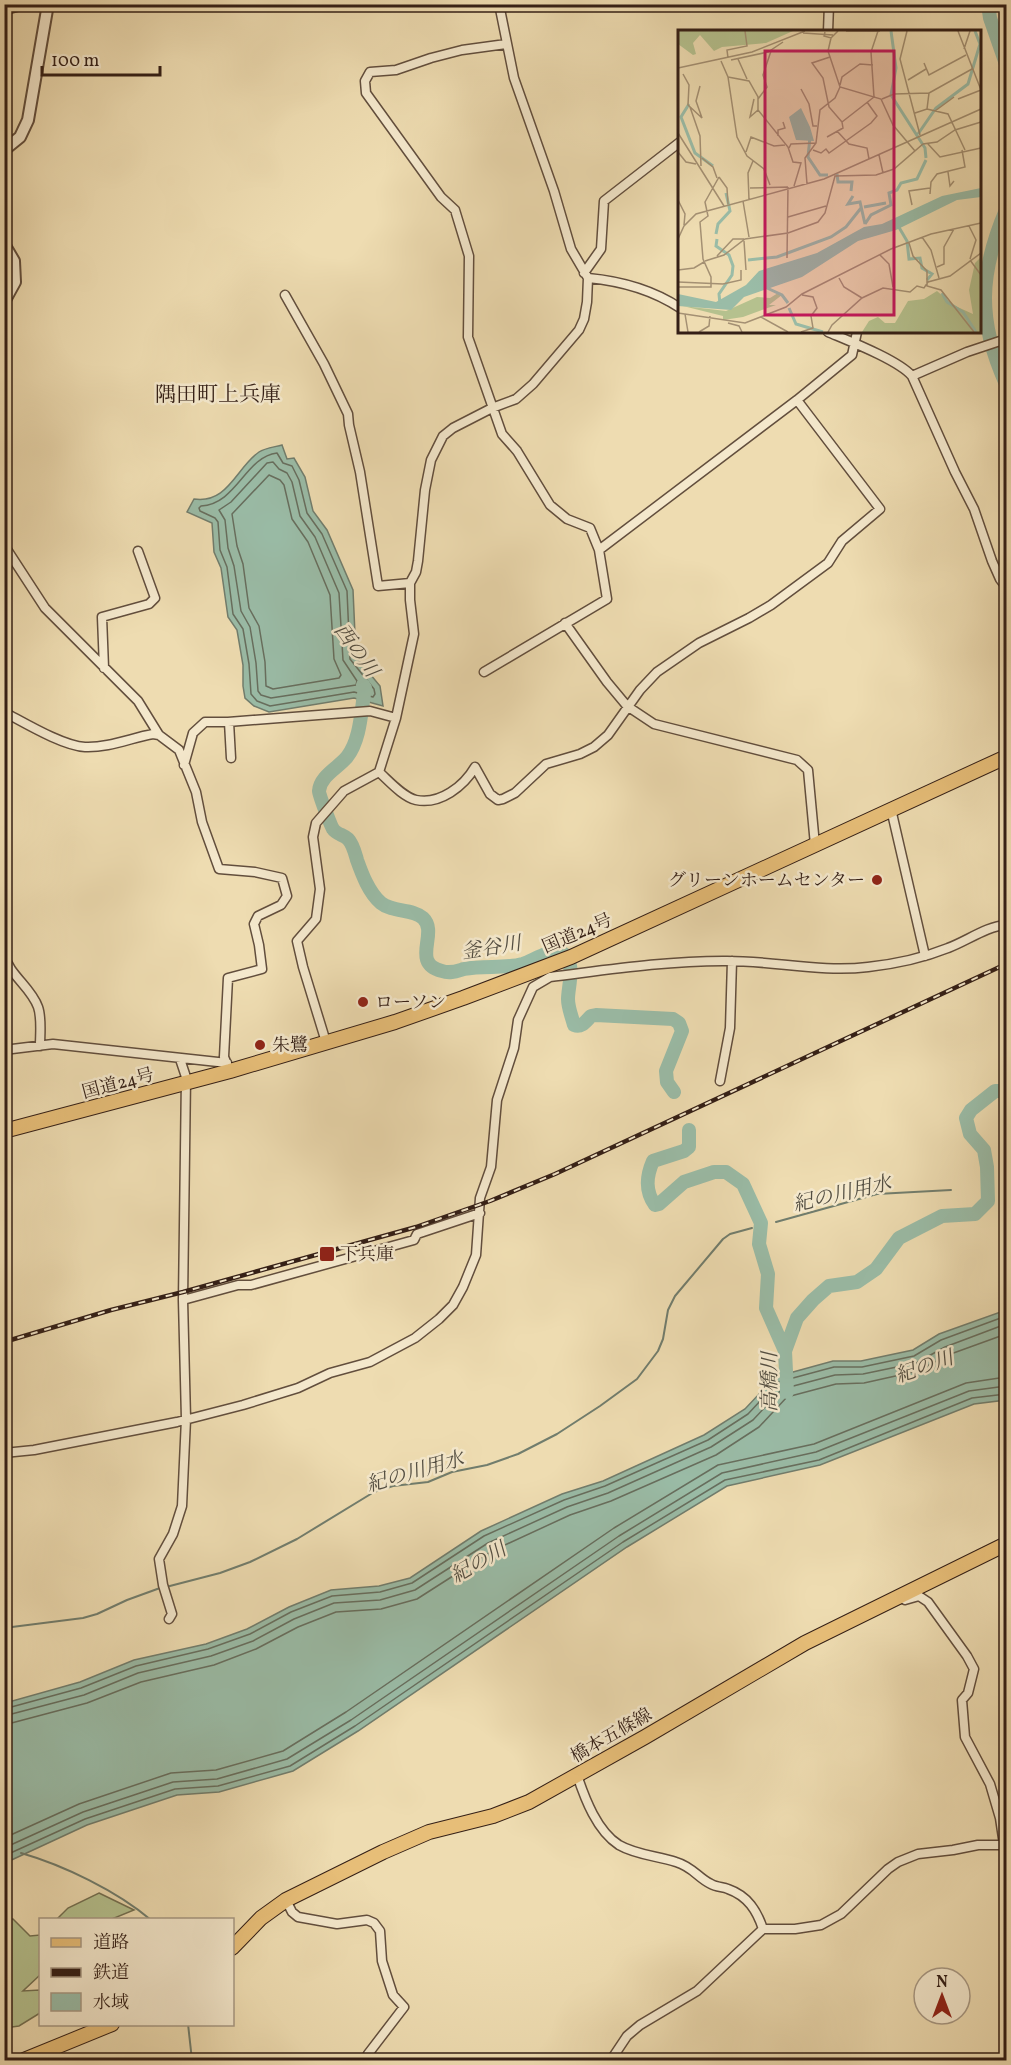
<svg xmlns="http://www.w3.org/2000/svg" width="1011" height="2065" font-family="Vollkorn,'Noto Serif JP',serif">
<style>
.green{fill:#b5c18e;stroke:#747052;stroke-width:1.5}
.water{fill:#9abca7;stroke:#717d6d;stroke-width:1.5}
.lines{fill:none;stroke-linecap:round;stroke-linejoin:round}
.shore{stroke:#676e5e;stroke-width:1.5}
.stream{stroke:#717d6d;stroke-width:2}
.river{stroke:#9abca7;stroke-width:14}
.minor-casing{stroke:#624e3d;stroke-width:11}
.tertiary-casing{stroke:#624e3d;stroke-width:14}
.primary-casing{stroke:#341f16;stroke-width:16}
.trunk-casing{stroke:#341f16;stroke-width:16}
.minor{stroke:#f4e8cc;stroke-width:8}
.tertiary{stroke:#f4e8cc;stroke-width:10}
.primary{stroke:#e7be78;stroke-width:14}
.trunk{stroke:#e7be78;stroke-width:14}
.rail-casing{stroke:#341f16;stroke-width:4.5}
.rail{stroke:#f4e8cc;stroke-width:2;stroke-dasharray:7;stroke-linecap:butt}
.poi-dot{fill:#8f2418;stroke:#f4e8cc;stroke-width:2}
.labels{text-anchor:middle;stroke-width:5;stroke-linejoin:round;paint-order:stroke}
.poi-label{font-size:18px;fill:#341f16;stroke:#f4e8cc;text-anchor:start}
.street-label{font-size:18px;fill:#341f16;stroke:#f4e8cc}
.water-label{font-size:20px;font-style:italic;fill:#534e42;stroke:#f4e8cc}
.quarter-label{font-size:21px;fill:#341f16;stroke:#f4e8cc}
.inset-river{fill:none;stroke:#9abca7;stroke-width:3}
.inset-road{fill:none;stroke:#a49073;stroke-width:1.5}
.view{fill:#c2185b;fill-opacity:0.15;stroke:#c2185b;stroke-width:3}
.inset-edge{fill:none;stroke:#341f16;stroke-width:3}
</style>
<rect width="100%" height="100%" fill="#eedcb1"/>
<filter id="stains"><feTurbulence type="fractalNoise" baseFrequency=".00333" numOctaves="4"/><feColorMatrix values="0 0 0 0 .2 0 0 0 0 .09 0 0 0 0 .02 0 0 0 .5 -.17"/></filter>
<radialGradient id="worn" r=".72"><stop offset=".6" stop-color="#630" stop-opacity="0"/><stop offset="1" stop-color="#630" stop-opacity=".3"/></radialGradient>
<path class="green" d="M99 1893 134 1910 112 1919H57L68 1908Z
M5 1919H13L30 1936 40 1935V1975L23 1991 40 1990V2013L19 2026 5 2028Z"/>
<path class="water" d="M282 445 287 459 294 458 305 477 313 511 327 530 353 590 356 657 380 686 383 706 354 698 269 712 254 706 245 698 243 686V665L237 630 228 617 221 568 214 552 212 523 187 512 194 499C228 504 236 468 259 452 265 448 275 447 282 445Z
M1006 1310V1400L974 1404 820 1465 727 1486 627 1547 358 1731 293 1771 219 1792 177 1795 87 1825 5 1863V1703L80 1682 134 1660 206 1644 247 1629 289 1607 331 1590 379 1586 410 1578 481 1531 562 1494 603 1481 704 1435 745 1409 775 1377 833 1361H861L913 1350 939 1334Z"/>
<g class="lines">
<path class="shore" d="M277 453 283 463 292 466 299 480 307 513 322 534 347 591 350 659 374 689 375 694 373 697 354 692 270 706 257 701 251 694 249 664 243 629 233 614 227 567 220 550 218 522 215 518 200 511 199 508 201 506C237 504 245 457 277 453Z
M273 462 279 469 287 473 292 482 300 516 315 537 339 593 343 660 357 681 356 685 271 698 261 695 258 691 256 663 250 627 241 611 234 566 228 548 225 520 219 510 231 502 267 463Z
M269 475 280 480 284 485 292 519 308 542 330 595 334 659 341 675 339 678 273 689 266 686 265 662 259 626 249 608 243 564 237 546 232 514Z
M4 1709 81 1688 136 1666 208 1649 250 1634 291 1612 332 1596 380 1592 412 1583 484 1536 564 1500 605 1486 708 1440 748 1414 778 1382 834 1367H862L914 1356 941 1340 1006 1316
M4 1716 84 1695 138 1673 211 1656 253 1641 294 1619 334 1603 380 1600 415 1590 488 1543 567 1507 608 1493 711 1447 753 1420 782 1389 835 1375 863 1374 916 1363 945 1347 1006 1324
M4 1725 87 1703 141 1682 214 1665 256 1649 298 1627 336 1612 381 1609 417 1599 492 1551 570 1515 611 1501 716 1455 759 1427 787 1397 836 1384 864 1383 918 1371 948 1355 1006 1334
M4 1838 79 1804 171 1773 216 1770 283 1751 346 1712 614 1528 718 1465 814 1444 966 1383 1006 1377
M4 1848 83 1812 173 1782 217 1779 287 1759 351 1720 619 1536 722 1473 816 1452 969 1391 1006 1386
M4 1856 85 1819 175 1789 218 1786 290 1766 355 1726 623 1542 725 1480 819 1460 972 1398 1006 1394"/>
<path class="stream" d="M776 1222 877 1194 951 1190
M166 1587 220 1573 250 1562 297 1539 374 1492 393 1486 428 1482 452 1472 487 1465 518 1454 557 1434 600 1406 637 1379 658 1351 663 1339 668 1310 675 1296 723 1239 730 1234 752 1228
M4 1628 83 1618 97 1614 127 1600 160 1588
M21 1853C63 1865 117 1891 151 1920
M188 2024 192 2060"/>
<path class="river" d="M988 4 990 18 1006 64
M1006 210C979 274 977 320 1006 384
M363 685 365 688C361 710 361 739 347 757 338 768 320 776 319 791 319 795 331 826 333 829 336 834 344 835 348 839 353 844 355 853 357 860 362 874 369 893 381 903 393 913 412 908 423 918 439 933 410 963 442 971 450 974 457 971 464 969 483 965 505 969 523 964 532 961 553 948 561 952 577 960 568 986 568 999 568 1008 572 1017 574 1025 582 1028 586 1021 591 1016L596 1015 673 1019 679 1023 682 1031 666 1071 667 1082 674 1092
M689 1130V1147L684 1151 653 1161C646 1177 645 1191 655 1205L659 1204 684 1182 714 1172H726L743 1184 761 1223 759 1244 768 1274 766 1308 785 1351
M787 1392 785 1351 797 1318 813 1300 829 1286 857 1282 876 1269 899 1238 942 1216 975 1214 988 1201 987 1167 984 1150 970 1134 966 1118 971 1110 995 1091H1006"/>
<g class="minor-casing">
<path id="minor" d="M828 32 829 4
M584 273 601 249 604 201 680 142
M588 278C620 281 653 290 680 308
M285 295 324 364 348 414 349 425 360 472 378 586 410 583
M828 332C849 341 898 360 912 376L955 472 974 509 992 561 1000 579 1006 587
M912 376 967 352 1006 339
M4 545 45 608 138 701 159 735 179 750 196 792 202 822 219 869 255 872 282 878 287 896 281 905 258 916 254 924 259 945 262 969 228 978 224 1057 230 1071
M599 550 797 400 852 355 857 332
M565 623 607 682 627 706 654 724 797 760 808 770 815 845
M104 668 102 617 149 604 155 598 138 551
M484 672 607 599 599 550 590 528 567 519 550 505 517 451 502 434 468 337 469 256 455 210 441 197 366 93 365 81 370 72 396 70 431 58 462 50 506 44
M4 712C25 723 63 746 85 747 108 748 131 738 153 734L159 735
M229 722 231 758
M184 765 193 733 205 722H228L370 711 396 718
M379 772C389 781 403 797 416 800 440 805 464 786 475 767L490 794 498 800 503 799 515 793 546 764 580 754 594 747 608 735 640 690 657 672 699 643 749 618 771 605 828 563 842 541 880 509 797 400
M891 809 925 956
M4 954C9 975 31 987 38 1007 42 1018 40 1034 40 1046
M326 1042 303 967 297 941 316 919 320 889 313 837 316 823 344 791 379 772 396 718 414 634 410 600V583L416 572 418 561 425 490 431 460 443 436 453 428 492 408 516 399 533 384 579 330 584 319 587 302 588 278 571 249 554 191 514 78 499 4
M4 1050 53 1044 227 1063
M720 1081 730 1028 732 961
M183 1300 238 1285H251L414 1240 417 1234 480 1213
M4 1453 34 1450 177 1422 243 1405 298 1388 330 1373 370 1362 415 1338 439 1319 453 1305 463 1287 476 1255 480 1198 491 1167 497 1100 514 1048 518 1020 533 987 550 977C607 970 665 961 723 961 771 960 820 973 868 967 895 964 923 958 948 948 967 941 987 926 1006 925
M901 1597 905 1600 919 1596 928 1602 967 1656 974 1669 968 1693 962 1700 965 1737 990 1784 1000 1818 1004 1845
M169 1619 172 1614 163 1585 159 1559 173 1534 182 1506 186 1419 183 1300 186 1077 180 1059
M577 1775C585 1799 597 1831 619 1845 636 1855 658 1856 676 1862 693 1867 698 1878 711 1884 716 1887 723 1887 728 1889 748 1896 757 1911 763 1929
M286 1900 292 1912 298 1917 337 1924 367 1920 374 1923 380 1931 382 1961 393 1995 404 2007 368 2054 365 2060
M611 2060 627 2036 640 2025 697 1991 763 1929H795L821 1925 841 1914 888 1869 898 1862 918 1854 953 1850 978 1845H1006"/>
</g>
<g class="tertiary-casing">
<path id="tertiary" d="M4 9 21 4
M4 150 20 137 28 120 48 4
M4 244 14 261 15 282 4 302"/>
</g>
<g class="primary-casing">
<path id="primary" d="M232 1948 261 1918 286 1900 383 1852 429 1832 493 1816 529 1802 645 1737 805 1643 1006 1544
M24 2060 112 2024"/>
</g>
<g class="trunk-casing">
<path id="trunk" d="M4 1131 230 1071 395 1022 463 998 571 957 1006 757"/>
</g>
<use href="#minor" class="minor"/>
<use href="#tertiary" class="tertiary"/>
<use href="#primary" class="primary"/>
<use href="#trunk" class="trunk"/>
<g class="rail-casing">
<path id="rail" d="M4 1342 111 1310 183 1292 416 1227 490 1201 555 1174 1006 964"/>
</g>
<use href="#rail" class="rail"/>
</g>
<g class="poi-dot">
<circle cx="877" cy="880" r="6"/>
<circle cx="363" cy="1002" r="6"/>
<circle cx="260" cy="1045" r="6"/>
<rect x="319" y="1246" width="16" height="16" rx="3"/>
</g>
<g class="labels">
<g class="poi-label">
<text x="865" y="886" text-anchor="end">グリーンホームセンター</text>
<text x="375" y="1008">ローソン</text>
<text x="272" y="1051">朱鷺</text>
<text x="340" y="1260">下兵庫</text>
</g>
<g class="street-label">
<text transform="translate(577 933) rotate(-23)" y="6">国道24号</text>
<text transform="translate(118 1083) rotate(-15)" y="6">国道24号</text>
<text transform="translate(611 1735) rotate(-30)" y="6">橋本五條線</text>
</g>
<g class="water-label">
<text transform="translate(357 650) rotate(54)" y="7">西の川</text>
<text transform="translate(491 947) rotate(-9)" y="7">釜谷川</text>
<text transform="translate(842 1193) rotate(-13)" y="7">紀の川用水</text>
<text transform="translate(924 1366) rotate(-19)" y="7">紀の川</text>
<text transform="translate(769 1382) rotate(-90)" y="7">高橋川</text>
<text transform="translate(415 1471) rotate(-16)" y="7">紀の川用水</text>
<text transform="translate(478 1562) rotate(-30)" y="7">紀の川</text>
</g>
<g class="quarter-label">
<text x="218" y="401">隅田町上兵庫</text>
</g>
</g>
<g transform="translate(678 30)">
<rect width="303" height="303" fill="#eedcb1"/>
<path d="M0 1H115L88 13 44 17 36 21 22 5 15 13 18 24 15 25 0 14ZM303 227V302H184L191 291 200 287 207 293H217L230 271 246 269 259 261 275 275 295 284 291 260 297 233ZM100 263 104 265 91 275H98L65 287 45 290V286L5 276 48 281 79 267 92 268Z" fill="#b5c18e"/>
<path d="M123 78 132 97 136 111 118 110 111 87ZM303 158V167L279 170 218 200 180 211 124 247 66 267 53 280 0 276V264L38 272 68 255 81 241 139 223 186 197 204 194 264 166Z" fill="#9abca7"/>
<path class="inset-river" d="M213 1 218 38 213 65 247 118 248 128M11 74 3 87 17 123 35 136M240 104 258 78 290 54 302 14 297 1M132 107 130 127 142 145H150M159 144 160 152H174L173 161M175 166 170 174 182 172 187 194M186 177 208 173M187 194 193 185 213 175 211 163 219 160 223 153 239 149 248 130M219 194 229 211 231 229 242 228 244 238 254 244 249 250M38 204 40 194 52 181 48 163M39 209 38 216 51 225 55 236 54 245 41 264 42 274M70 230 99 227 153 207 168 197 183 178M89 258 104 265 110 273M264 263 269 272 285 282 298 302M111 278 118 294 145 302"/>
<path class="inset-road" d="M168 1H202M229 1 222 29 242 105M280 1 303 60M147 2 146 6 153 8 160 1M125 3 155 5M153 8 150 21 162 57 203 69 215 95 237 121M286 19 292 1M152 27 134 33 145 48 151 77 164 92M50 28 49 20 69 16 67 1M60 29 69 49M53 30 90 22 105 12M43 31 50 47 59 107 69 126 86 139 92 155M246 33 251 45 288 25M0 38 74 22 127 1M5 44 11 55 10 75 24 88 18 71 22 56M50 47 71 51 80 67V80L110 117 115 132 123 133 116 156M230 50 248 39M162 55 164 47 182 34 195 35M123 59 131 74 135 96H139M76 69 72 87 80 80M80 69 89 57 85 45 93 21M204 69 216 64 251 63M280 69 303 60M12 77 22 106 23 136M249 79 251 63 294 39M257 81 276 67M237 83 249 79 270 84 287 120M159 101 171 114 189 118 191 129M0 103 46 176M100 106V100L107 98 105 92M149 107 165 98 164 92 196 67 193 22 200 1M250 114 262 127 303 118M111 118 113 114 138 113M135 120 143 123 148 119 151 123 193 93 199 86 189 72M0 122 8 132 18 134M68 122 73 107 96 116 107 115M201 125 205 143M24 128 35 137 39 148M270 142 272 156 276 151M41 147 49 158 50 174M129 154 127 128 138 113 142 80 157 68 162 57M72 158 110 157M252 164 253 152 259 144 287 137 284 120M0 170 7 184 6 195M71 170 70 143 75 131M65 171 71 207M234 175 231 161 252 158M110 187 148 176M291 196 298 210 292 229M244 207 253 220 261 248M0 209 6 196 18 184 146 149 303 79M66 211 68 240M231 213 235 226 249 241V256L263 260 296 302M202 225 211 234 215 257M39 226 55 209H66M109 228 110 157M292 230 303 245M27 231 46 225 67 209 110 203 140 192 147 183 157 146 198 145 216 139 245 114 259 112 277 100 303 92M259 237 266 234V217L276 199M0 240 16 238 26 232M161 248 166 257 184 268M0 252 45 254 63 250V240M0 257H33V247L25 229 22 192 30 186 27 172 41 147M0 283 67 293 108 277 124 264 213 219 253 204 303 193M7 284 10 302M83 287 110 302M50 293 61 296 64 302M21 302 31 296 32 286M123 302 135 298 133 286 139 278 135 267 124 265M150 302 154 295 184 268 205 258 232 262 239 256 246 258 250 252 272 246 303 223"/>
<path class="view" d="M87 21H216V285H87Z"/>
<rect width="303" height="303" class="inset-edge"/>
</g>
<rect width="1011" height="2065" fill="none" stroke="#eedcb1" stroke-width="24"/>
<rect x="6" y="6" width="999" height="2053" fill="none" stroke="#341f16" stroke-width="3"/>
<rect x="12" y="12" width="987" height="2041" fill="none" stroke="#341f16" stroke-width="1.5"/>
<rect x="39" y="1918" width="195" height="108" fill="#f4e8cc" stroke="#a79883" stroke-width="1.5"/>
<rect x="51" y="1938" width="30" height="9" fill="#e7be78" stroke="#a79883" stroke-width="1.5"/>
<text x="93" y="1948" font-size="18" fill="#341f16">道路</text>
<rect x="51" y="1968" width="30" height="9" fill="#341f16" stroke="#a79883" stroke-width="1.5"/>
<text x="93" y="1978" font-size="18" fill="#341f16">鉄道</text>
<rect x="51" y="1993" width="30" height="18" fill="#9abca7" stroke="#a79883" stroke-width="1.5"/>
<text x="93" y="2008" font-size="18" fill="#341f16">水域</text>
<g transform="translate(942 1996)"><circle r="28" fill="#f4e8cc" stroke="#a79883" stroke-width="1.5"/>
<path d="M0-4.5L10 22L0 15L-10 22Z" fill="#8f2418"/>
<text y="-9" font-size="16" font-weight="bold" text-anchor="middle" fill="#341f16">N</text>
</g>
<path d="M42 66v9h118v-9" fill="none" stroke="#341f16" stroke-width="3"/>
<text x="51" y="66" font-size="18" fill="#341f16" stroke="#f4e8cc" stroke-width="4.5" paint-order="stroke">100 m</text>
<rect width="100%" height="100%" filter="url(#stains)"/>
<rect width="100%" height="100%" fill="url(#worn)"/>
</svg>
